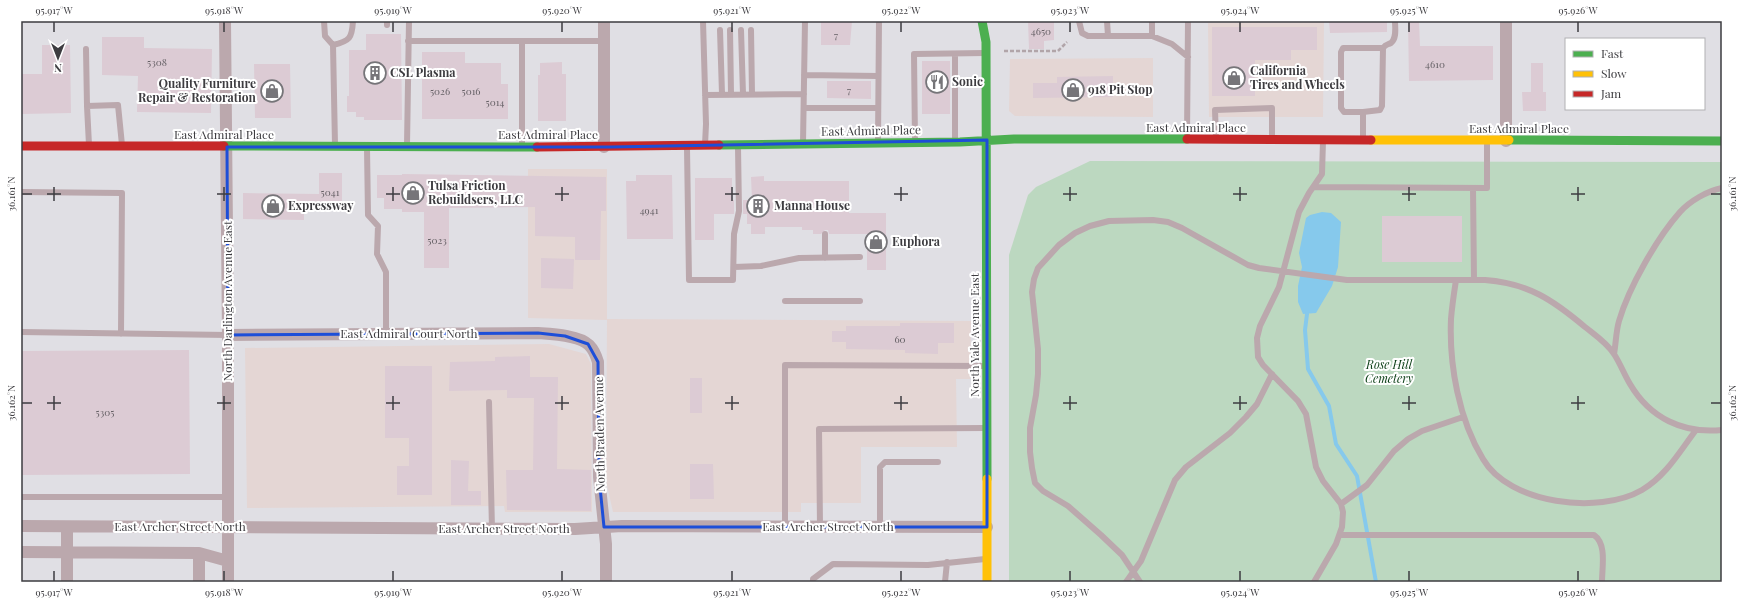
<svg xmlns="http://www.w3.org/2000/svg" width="1743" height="603" font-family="'Playfair Display',serif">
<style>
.industrial{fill:#e4d6d4}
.green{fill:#bcd8c0}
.water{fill:#86c9ec}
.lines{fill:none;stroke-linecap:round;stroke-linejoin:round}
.stream{stroke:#86c9ec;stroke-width:4}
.building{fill:#dccbd4}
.path{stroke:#b1a5a9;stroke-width:2.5;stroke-dasharray:4 2;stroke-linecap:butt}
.lane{stroke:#bba8ad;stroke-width:6}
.street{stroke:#bba8ad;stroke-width:12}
.fast{stroke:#4caf50;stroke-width:9}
.slow{stroke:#ffc107;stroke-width:9}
.jam{stroke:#c62828;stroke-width:9}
.marked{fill:none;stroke:#1d4ed8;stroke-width:3;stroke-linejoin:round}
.ticks{fill:none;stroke:#3d3c40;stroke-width:1.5}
.labels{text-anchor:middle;stroke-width:4;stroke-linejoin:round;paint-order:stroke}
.number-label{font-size:10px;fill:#656065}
.poi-label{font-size:12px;font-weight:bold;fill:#3d3c40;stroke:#fff;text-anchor:start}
.street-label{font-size:12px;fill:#3d3c40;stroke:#fff}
.park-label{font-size:12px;font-style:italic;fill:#0a3e15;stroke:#fff}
.neatline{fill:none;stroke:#3d3c40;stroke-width:1.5}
.ticks-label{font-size:10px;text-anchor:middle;fill:#3d3c40}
</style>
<rect width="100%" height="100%" fill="#e0dfe4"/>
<path class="industrial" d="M1324 22 1323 117H1209L1208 23Z
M1153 58V117L1015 116 1009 111 1010 59Z
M528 169H607V319L971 321 970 379H956L957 447H861V503H801V512H613L606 481 607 320 528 318Z
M549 344 586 354 591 364 592 512H505L504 506 247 508 245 348Z"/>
<path class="green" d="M1090 161 1722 162V582H1009V255L1028 195 1036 187Z"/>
<path class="water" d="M1322 212 1331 213 1341 222 1338 267 1332 286 1316 313 1303 314 1298 302V286L1302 267 1299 253 1306 218 1310 215Z"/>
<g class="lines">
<path class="stream" d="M1307 314 1305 330 1308 369 1329 406 1336 444 1357 476 1376 582"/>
</g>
<path class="building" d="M821 21H852L850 45H821Z
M1028 21H1054V40L1044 41V49H1029Z
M1329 21H1387V32L1330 33Z
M1408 21H1419L1420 46H1493V80L1409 81Z
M1212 27H1317V50H1291V60H1255V96H1212Z
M366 34H401L402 120H364V117H356V112H347V96H349V50H366Z
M102 37H144V48L212 49 211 113 137 112 138 76 102 75Z
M42 45H70L71 113 22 114V74H42Z
M422 52H465V63H501V84H508V119H422Z
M922 61H950V114H922Z
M562 62V74H566V121H538V75H540V63Z
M1531 63H1543V92H1546V111H1523L1522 92H1531Z
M254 64H290L291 118H255Z
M1113 76V97L1033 98V83H1057V77Z
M827 81H871V99L827 98Z
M319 173H342V210H304V220L243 219V193L319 194Z
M402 174 606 177V211H601L600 260H575V237L535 236V207L449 208V268H424V212H402V209H384V198H377V175H402Z
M636 175H672L673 239H627L626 181H636Z
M764 176V181H849V213H886V270H867V234H829L828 230H825L821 234H813V230H802V227H765V234H751V224H747V214H743V200H752L751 177Z
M695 178H732V200H734V214H714V240H695Z
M1382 216H1462V262H1382Z
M541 258 574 259 573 289 541 288Z
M900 323H954V343H938V354L905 353V350L846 349V342H832V331H846V326H900Z
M189 350 190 474 21 475V351Z
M530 356V377H558L557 469 591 470V511L507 510 506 470H533L534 398H507V390L449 391 450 362 495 361V357Z
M385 366H432V495H397V466H409V438H385Z
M690 378H702V413H690Z
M451 460 469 461 468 491H481V505H451Z
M690 464H713L714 499H690Z"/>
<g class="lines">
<path class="path" d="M1004 51H1058L1067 42"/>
<path class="lane" d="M324 21 325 36 333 45 335 145
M703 21 706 124 705 145
M1079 21 1082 33 1088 36H1152L1172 44 1188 57
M1107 21 1108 36
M1152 21V36
M387 25V21
M720 30 722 94
M730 30 731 94
M741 30 743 94
M751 30 752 94
M408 41H604
M333 45C350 41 352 38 353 21
M86 49 87 106
M804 75 878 76
M705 95 804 94
M804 108H878
M1363 112H1344L1341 108V52L1343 48H1383
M1187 137 1188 21
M1216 139 1215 110 1272 108V139
M1363 139V112L1380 110 1382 106 1383 48C1386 44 1387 45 1391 43 1397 38 1395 28 1395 21
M955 140V54
M878 141 879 21
M915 142 914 54 985 53
M803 143 805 21
M89 145 87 106 118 105 122 145
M407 145 409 21
M522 145V41
M367 148 368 215 378 226 377 254 386 272V334
M687 148 689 280H733L734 234 739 211 738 147
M1314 187 1487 188V142
M1473 188 1474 280
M21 192 122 193 121 334
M825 234V258
M734 267 761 266 799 258 860 257
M1456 280C1454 293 1452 306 1451 319 1449 365 1459 420 1483 459 1509 504 1599 515 1642 490 1666 476 1680 451 1696 430
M785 301H860
M21 332 228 335
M1614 354C1616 343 1616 331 1619 321 1629 287 1657 238 1680 212 1690 201 1707 191 1722 188
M489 402 492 529
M21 497H228
M1341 504 1367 485 1394 451 1408 439 1422 431 1463 417
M785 527V365L985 366
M820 527 819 429 985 428
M880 527V467L885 462H938
M1340 535H1594C1607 544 1602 567 1602 582
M813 582V579L833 564 928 565 985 559
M945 582 947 562
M1126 582 1141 561 1175 480 1186 467 1230 433 1246 417 1257 404 1272 374
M1140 582 1122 555 1101 535 1068 506 1043 491 1035 483 1032 468 1030 452V428L1036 395 1038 374V349L1032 292 1034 279 1038 268 1059 245 1075 233 1090 226 1109 221 1153 220 1168 222 1182 228 1248 265 1259 268 1347 280H1485C1528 283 1553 300 1585 327 1595 335 1607 343 1614 354 1620 363 1624 374 1630 384 1650 418 1683 434 1722 430
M1314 582 1336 544 1342 527 1343 512 1341 504 1323 481 1316 467 1306 414 1298 401 1263 365 1258 357 1257 338 1260 326 1279 287 1299 212 1309 193 1322 174 1323 141"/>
<path class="street" d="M225 21 228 335V582
M1506 21V141
M604 147V21
M228 335 538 333C552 334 579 335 589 345 594 350 596 355 598 362L599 477 606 544V582
M21 526 575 529 622 526 987 527
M21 552 199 553 228 561
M199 553V582
M67 582V527"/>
<path class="fast" d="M982 21 986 42 987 479
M1509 140 1722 141
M719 145 960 142 1014 139H1187
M224 146 537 147"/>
<path class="slow" d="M1371 140H1509
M987 479V582"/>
<path class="jam" d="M1187 139 1371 140
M21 146H224
M537 147 719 145"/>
</g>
<path class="marked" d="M987 140V527H604L599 477 598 362 588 344 565 336 538 333 228 335 227 147H611Z"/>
<path class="ticks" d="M54 22V32M224 22V32M393 22V32M562 22V32M732 22V32M901 22V32M1070 22V32M1240 22V32M1409 22V32M1578 22V32M54 187V201M224 187V201M393 187V201M562 187V201M732 187V201M901 187V201M1070 187V201M1240 187V201M1409 187V201M1578 187V201M22 194H32M47 194H61M217 194H231M386 194H400M555 194H569M725 194H739M894 194H908M1063 194H1077M1233 194H1247M1402 194H1416M1571 194H1585M1711 194H1721M54 396V410M224 396V410M393 396V410M562 396V410M732 396V410M901 396V410M1070 396V410M1240 396V410M1409 396V410M1578 396V410M22 403H32M47 403H61M217 403H231M386 403H400M555 403H569M725 403H739M894 403H908M1063 403H1077M1233 403H1247M1402 403H1416M1571 403H1585M1711 403H1721M54 571V581M224 571V581M393 571V581M562 571V581M732 571V581M901 571V581M1070 571V581M1240 571V581M1409 571V581M1578 571V581"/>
<defs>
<g id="building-ring" transform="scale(1.15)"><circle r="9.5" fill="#fff" stroke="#767579" stroke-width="1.5"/><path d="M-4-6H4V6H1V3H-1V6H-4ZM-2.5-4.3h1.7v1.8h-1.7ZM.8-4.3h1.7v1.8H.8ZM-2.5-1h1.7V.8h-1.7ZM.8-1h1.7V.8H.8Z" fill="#767579"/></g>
<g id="shop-ring" transform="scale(1.15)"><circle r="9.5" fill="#fff" stroke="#767579" stroke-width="1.5"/><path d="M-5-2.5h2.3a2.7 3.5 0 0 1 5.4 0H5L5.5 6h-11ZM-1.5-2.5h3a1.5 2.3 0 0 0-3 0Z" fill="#767579"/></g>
<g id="restaurant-ring" transform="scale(1.15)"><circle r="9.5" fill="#fff" stroke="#767579" stroke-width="1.5"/><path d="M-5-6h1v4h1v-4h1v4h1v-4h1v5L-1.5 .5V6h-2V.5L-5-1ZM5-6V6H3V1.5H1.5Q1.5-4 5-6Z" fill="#767579"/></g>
</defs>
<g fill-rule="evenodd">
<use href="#building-ring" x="375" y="73"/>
<use href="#shop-ring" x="1234" y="78"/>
<use href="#restaurant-ring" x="937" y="82"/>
<use href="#shop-ring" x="1073" y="90"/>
<use href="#shop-ring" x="272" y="91"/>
<use href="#shop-ring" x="413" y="193"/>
<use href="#shop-ring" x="273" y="206"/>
<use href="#building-ring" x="758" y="206"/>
<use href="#shop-ring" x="876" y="242"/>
</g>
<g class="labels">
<g class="number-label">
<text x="1041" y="35">4650</text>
<text x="836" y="39">7</text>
<text x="157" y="66">5308</text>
<text x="1435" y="68">4610</text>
<text x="849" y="94">7</text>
<text x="440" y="95">5026</text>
<text x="471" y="95">5016</text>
<text x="495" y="106">5014</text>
<text x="330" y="196">5041</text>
<text x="649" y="214">4941</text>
<text x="437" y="244">5023</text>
<text x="900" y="343">60</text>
<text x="105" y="416">5305</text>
</g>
<g class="poi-label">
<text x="1250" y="75">California<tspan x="1250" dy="14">Tires and Wheels</tspan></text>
<text x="390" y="77">CSL Plasma</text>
<text x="952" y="86">Sonic</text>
<text x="256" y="88" text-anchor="end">Quality Furniture<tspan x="256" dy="14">Repair &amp; Restoration</tspan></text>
<text x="1088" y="94">918 Pit Stop</text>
<text x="428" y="190">Tulsa Friction<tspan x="428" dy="14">Rebuildsers, LLC</tspan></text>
<text x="288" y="210">Expressway</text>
<text x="774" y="210">Manna House</text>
<text x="892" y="246">Euphora</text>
</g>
<g class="street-label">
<text x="1196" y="132">East Admiral Place</text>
<text x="1519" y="133">East Admiral Place</text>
<text transform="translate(871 131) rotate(-1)" y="4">East Admiral Place</text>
<text x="224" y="139">East Admiral Place</text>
<text x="548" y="139">East Admiral Place</text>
<text transform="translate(228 301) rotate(-90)" y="4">North Darlington Avenue East</text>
<text x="409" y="338">East Admiral Court North</text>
<text transform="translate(975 335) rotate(-90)" y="4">North Yale Avenue East</text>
<text transform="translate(600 434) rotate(-91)" y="4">North Braden Avenue</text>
<text x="180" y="531">East Archer Street North</text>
<text x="828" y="531">East Archer Street North</text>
<text x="504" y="533">East Archer Street North</text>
</g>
<g class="park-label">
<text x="1389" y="369">Rose Hill<tspan x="1389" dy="14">Cemetery</tspan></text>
</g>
</g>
<rect width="1743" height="603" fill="none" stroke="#ffffff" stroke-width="44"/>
<rect x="1565" y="38" width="140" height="72" fill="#ffffff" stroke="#b1b1b3"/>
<rect x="1573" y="51" width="20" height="6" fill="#4caf50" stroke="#b1b1b3"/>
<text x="1601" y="58" font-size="12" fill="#3d3c40">Fast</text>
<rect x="1573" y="71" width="20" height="6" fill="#ffc107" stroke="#b1b1b3"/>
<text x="1601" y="78" font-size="12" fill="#3d3c40">Slow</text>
<rect x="1573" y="91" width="20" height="6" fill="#c62828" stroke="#b1b1b3"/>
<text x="1601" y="98" font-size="12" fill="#3d3c40">Jam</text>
<g transform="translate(58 58) rotate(180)" stroke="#ffffff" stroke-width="3" paint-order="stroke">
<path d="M0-3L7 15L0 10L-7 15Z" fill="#3d3c40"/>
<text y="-6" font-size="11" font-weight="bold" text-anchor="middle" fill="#3d3c40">N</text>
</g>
<rect x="22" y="22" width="1699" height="559" class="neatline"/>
<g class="ticks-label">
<text x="54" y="14">95.917°W</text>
<text x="224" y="14">95.918°W</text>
<text x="393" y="14">95.919°W</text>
<text x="562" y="14">95.920°W</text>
<text x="732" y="14">95.921°W</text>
<text x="901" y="14">95.922°W</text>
<text x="1070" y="14">95.923°W</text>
<text x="1240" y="14">95.924°W</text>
<text x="1409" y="14">95.925°W</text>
<text x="1578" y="14">95.926°W</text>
<text transform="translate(1732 194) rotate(-90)" y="4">36.161°N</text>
<text transform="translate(11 194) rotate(-90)" y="4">36.161°N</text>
<text transform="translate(1732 403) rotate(-90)" y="4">36.162°N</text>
<text transform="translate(11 403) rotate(-90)" y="4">36.162°N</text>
<text x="54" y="596">95.917°W</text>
<text x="224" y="596">95.918°W</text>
<text x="393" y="596">95.919°W</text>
<text x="562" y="596">95.920°W</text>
<text x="732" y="596">95.921°W</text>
<text x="901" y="596">95.922°W</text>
<text x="1070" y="596">95.923°W</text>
<text x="1240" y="596">95.924°W</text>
<text x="1409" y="596">95.925°W</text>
<text x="1578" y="596">95.926°W</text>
</g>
</svg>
